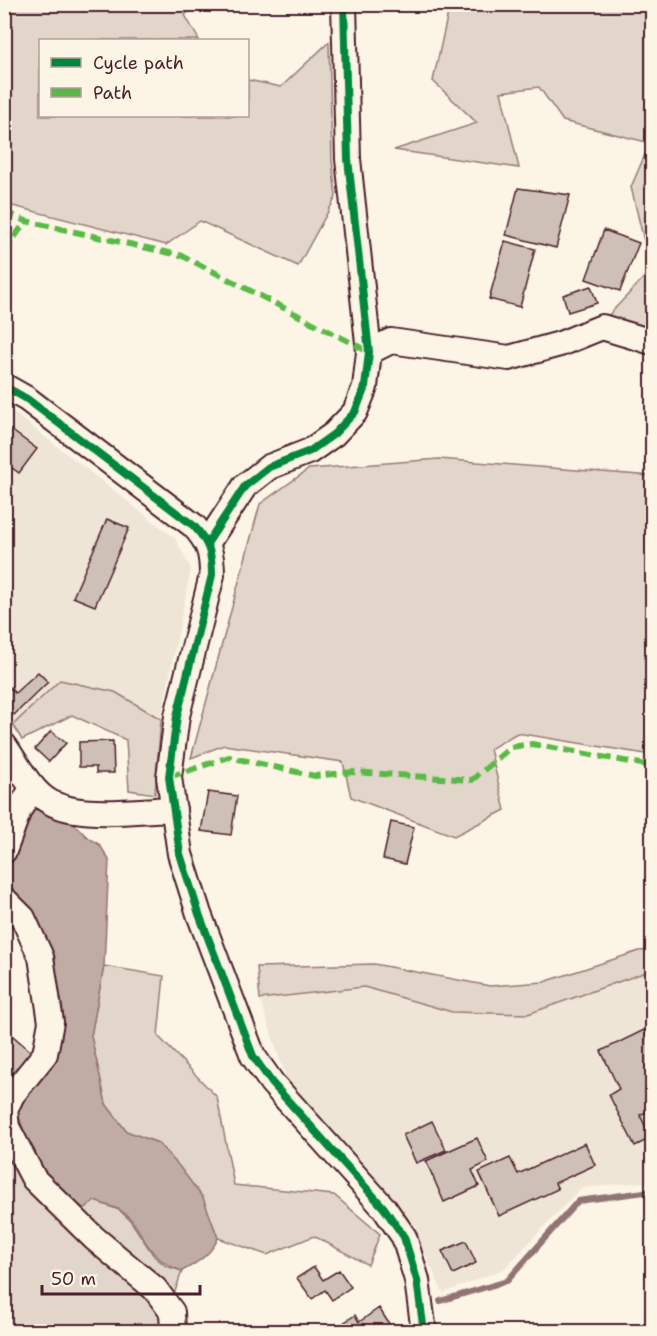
<svg xmlns="http://www.w3.org/2000/svg" width="657" height="1336" font-family="'Shantell Sans',sans-serif">
<style>
.built{fill:#eee5d7}
.green{fill:#e2d5ca;stroke:#967a7a;stroke-width:1.5}
.water{fill:#c0aca5;stroke:#917474;stroke-width:1.5}
.lines{fill:none;stroke-linecap:round;stroke-linejoin:round}
.stream{stroke:#917474;stroke-width:6}
.building{fill:#cfc0b7;stroke:#4a1f2b;stroke-width:1.5}
.minor-casing{stroke:#4a1f2b;stroke-width:28}
.minor{stroke:#fcf5e5;stroke-width:24}
.quiet{stroke:#58b947;stroke-width:6;stroke-dasharray:12 6;stroke-linecap:butt}
.cycleway-casing{stroke:#fcf5e5;stroke-width:11}
.cycleway{stroke:#00873e;stroke-width:8}
</style>
<rect width="100%" height="100%" fill="#fcf5e5"/>
<filter id="ink" filterUnits="userSpaceOnUse"><feTurbulence type="fractalNoise" baseFrequency=".0167" numOctaves="2"/><feDisplacementMap in="SourceGraphic" scale="12" xChannelSelector="R" yChannelSelector="G"/><feConvolveMatrix kernelMatrix="1 2 1 2 8 2 1 2 1" color-interpolation-filters="sRGB"/></filter>
<g filter="url(#ink)">
<path class="built" d="M4 405 175 538 191 569 161 719 115 692 60 680 13 725 5 717Z
M652 970V1181L581 1188 504 1269 443 1293 411 1223 287 1081 260 999 364 987 452 1012 528 1014Z"/>
<path class="green" d="M4 5H198L185 15 199 40H40V116H248V80L281 87 329 42 332 160 336 197 298 266 200 221 166 245 5 204Z
M440 5H652V333L604 320 651 270 631 187 650 143 563 121 539 87 501 92 519 168 394 150 477 123 433 81 448 13Z
M439 459 652 476V755L517 733 490 749 505 810 454 836 351 797 343 762 224 745 191 758 260 504 309 469Z
M60 680 115 692 161 719 155 794 129 790 126 740 72 715 22 740 13 725Z
M652 950V970L528 1014 452 1012 364 987 260 999 257 967 374 964 490 986 544 982 639 951Z
M104 966 164 976 158 1036 217 1097 234 1185 334 1195 380 1234 368 1265 314 1236 267 1255 218 1238 203 1198 158 1143 126 1131 106 1104 91 1036Z
M5 1105 17 1111 27 1141 95 1201 119 1210 130 1220 154 1256 166 1266 182 1271 166 1318 165 1331 5 1332Z"/>
<path class="water" d="M34 809 69 819 86 836 100 845 109 860 104 966 91 1036 106 1104 126 1131 158 1143 179 1166 203 1198 218 1238C212 1254 196 1264 182 1271 140 1257 146 1225 118 1209 111 1206 102 1204 95 1201L84 1209 46 1178 27 1141 17 1111 20 1102 36 1082 48 947 5 877 22 822Z"/>
<g class="lines">
<path class="stream" d="M440 1301 507 1281 578 1201 652 1191"/>
</g>
<path class="building" d="M518 188 570 195 556 248 506 235Z
M604 230 639 243 620 291 586 279Z
M505 241 535 249 520 307 489 299Z
M591 286 597 303 568 312 563 295Z
M4 425 37 449 19 473 4 462Z
M107 519 129 528 95 606 73 597Z
M38 672 48 682 14 715 4 704V682L15 693Z
M51 731 66 743 49 762 35 749Z
M113 741 114 773H96V767H79V742Z
M208 792 237 796 231 835 201 831Z
M391 822 414 827 405 864 383 859Z
M644 1030 652 1047V1109L640 1115 651 1138 635 1146 609 1095 619 1089 601 1051Z
M13 1036 35 1055 4 1086V1046Z
M432 1121 446 1150 416 1163 403 1135Z
M477 1138 488 1162 472 1170 479 1186 444 1202 426 1161Z
M585 1143 595 1165 555 1183 558 1189 499 1216 479 1172 510 1158 518 1174Z
M466 1241 476 1263 453 1274 442 1251Z
M314 1267 323 1280 339 1270 351 1287 332 1300 325 1290 312 1299 297 1278Z
M379 1308 393 1330 391 1332H330L355 1315 359 1322Z"/>
<g class="lines">
<g class="minor-casing">
<path id="minor" d="M369 352 391 341 509 358 560 344 602 327 652 342
M4 386 27 399 194 526C209 543 212 553 212 575L177 716 169 777 180 854 199 914 253 1056 272 1083 384 1208 404 1237 417 1280 424 1332
M208 542 245 486 269 467 310 451 334 434 355 412 365 387 369 352 348 159 344 4
M4 745C17 763 30 791 50 802 80 819 139 810 174 809
M4 851 19 810 33 787
M4 899 23 918 41 957 51 1022 45 1054 12 1095 5 1110 7 1127 34 1179 94 1238 155 1289 172 1312 173 1332"/>
</g>
<use href="#minor" class="minor"/>
<path class="quiet" d="M4 212 26 221 183 256 369 352
M4 252 26 221
M169 777 229 757 315 776 353 772 472 780 511 747 532 744 652 766"/>
<g class="cycleway-casing">
<path id="cycleway" d="M4 386 27 399 194 526C209 543 212 553 212 575L177 716 169 777 180 854 199 914 253 1056 272 1083 384 1208 404 1237 417 1280 424 1332
M208 542 245 486 269 467 310 451 334 434 355 412 365 387 369 352 348 159 344 4"/>
</g>
<use href="#cycleway" class="cycleway"/>
</g>
</g>
<rect width="657" height="1336" fill="none" stroke="#fcf5e5" stroke-width="24"/>
<rect x="12" y="12" width="633" height="1312" fill="none" stroke="#4a1f2b" stroke-width="2" filter="url(#ink)"/>
<rect x="39" y="39" width="210" height="78" fill="#fcf5e5" stroke="#b59f9b" stroke-width="1.5"/>
<rect x="51" y="58" width="30" height="9" fill="#00873e" stroke="#b59f9b" stroke-width="1.5"/>
<text x="93" y="69" font-size="18" fill="#4a1f2b">Cycle path</text>
<rect x="51" y="88" width="30" height="9" fill="#58b947" stroke="#b59f9b" stroke-width="1.5"/>
<text x="93" y="99" font-size="18" fill="#4a1f2b">Path</text>
<path d="M42 1285v9h158v-9" fill="none" stroke="#4a1f2b" stroke-width="3"/>
<text x="51" y="1285" font-size="18" fill="#4a1f2b" stroke="#fcf5e5" stroke-width="4.5" paint-order="stroke">50 m</text>
</svg>
